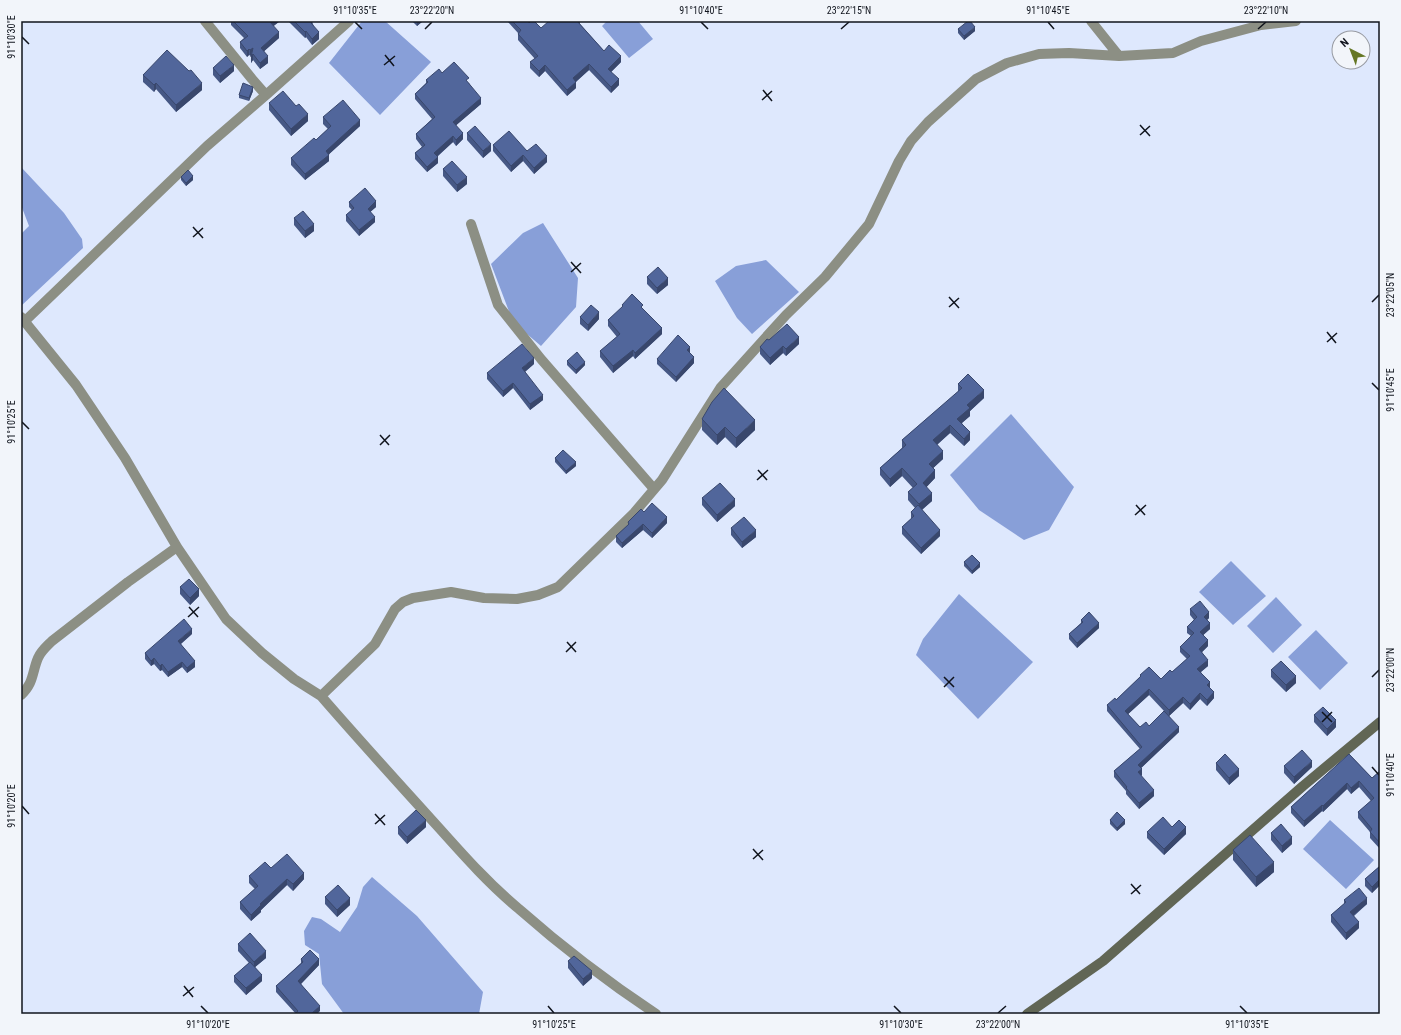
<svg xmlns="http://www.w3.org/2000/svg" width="1401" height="1035" font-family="'Roboto Condensed',sans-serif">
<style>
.water{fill:#889fd8}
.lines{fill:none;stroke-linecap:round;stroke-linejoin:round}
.minor{stroke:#8c8f84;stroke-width:10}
.secondary{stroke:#616655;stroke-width:10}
.wall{fill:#465885;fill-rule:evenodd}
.shaded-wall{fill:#39476c}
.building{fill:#51669b;stroke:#39476c}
.ticks{fill:none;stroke:#10141d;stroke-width:1.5}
.neatline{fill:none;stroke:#10141d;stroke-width:1.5}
.ticks-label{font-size:10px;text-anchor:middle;fill:#10141d}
</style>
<rect width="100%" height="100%" fill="#dee8fd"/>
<path class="water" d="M362 21H385L431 62 380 115 329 63Z
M607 21H638L653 39 629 58 602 26Z
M21 167 64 213 82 239 83 248 21 306V234L29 226 21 205Z
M543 223 578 278 576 307 541 346 513 322 491 264 523 233Z
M766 260 799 292 752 334 737 318 715 281 736 266Z
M1011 414 1074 487 1049 530 1024 540 979 510 950 475Z
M1231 561 1266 596 1233 625 1199 592Z
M959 594 1033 662 978 719 916 655 923 639Z
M1276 597 1302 625 1273 653 1247 626Z
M1316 630 1348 663 1320 690 1288 657Z
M1330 820 1374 860 1346 889 1303 849Z
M372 877 417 916 483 992 479 1014H344L322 984 319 954 305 945 304 931 312 917 321 919 340 932 357 907 363 887Z"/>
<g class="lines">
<path class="minor" d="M1091 21 1119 56
M266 95 349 21
M471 224 498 305 541 359 654 489
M21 317 76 385 125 458 177 547 226 619 262 653 294 679 321 696 375 644 395 609 403 602 413 598 451 592 484 598 517 599 538 595 558 587 634 513 662 480 721 387 786 315 825 277 869 224 899 161 911 141 928 122 976 79 1007 63 1039 54 1069 53 1119 56 1173 53 1201 41 1261 25 1296 21
M25 321 207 146 266 95 252 79 205 21
M21 695C34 683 32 672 38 658 41 651 46 647 52 641L128 582 177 547
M321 696C360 741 400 785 440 829 465 857 490 885 519 909 562 947 608 982 656 1014"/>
<path class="secondary" d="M1027 1014 1103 961 1303 786 1380 722"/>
</g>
<path class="wall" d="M231 21H280L273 26 279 38 264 51 268 63 260 69 253 60 251 63V56L249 55 247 57 240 48V42L244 38 231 25Z
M288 21H312L313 24 319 39 312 45 306 37 305 38Z
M412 21H423L417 26Z
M508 21H528L529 23 541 28 580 21V24L604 51 621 62 611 72 619 85 611 93 589 70 576 82V88L567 96 545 71 539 77 530 68V62L535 59 518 40V33L508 22Z
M958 29 975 31 964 40 958 33Z
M213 68 234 71 220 83 213 75Z
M442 73 469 83 481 104 456 125 463 139 456 146 453 142 437 157 438 163 427 172 415 159V153L422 147 416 139V134L432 119 415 99V94L426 83V80Z
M143 75 202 90 176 112 156 89 154 92 143 82Z
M253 91 249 101 239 98V95Z
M269 103 296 106 308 121 291 136 269 110Z
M323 117 360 126 329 154V161L305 180 291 165V158L316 140 328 129 323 124Z
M467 133 491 151 483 158 467 140Z
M493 145 527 151 547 162 534 174 523 161 511 172 493 151Z
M443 169 467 184 457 192 443 176Z
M181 177 193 180 186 186 181 180Z
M349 202 376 207 370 212 375 222 359 236 346 221V215L352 210 349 207Z
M294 218 314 231 305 238 294 225Z
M647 277 668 285 657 294 647 284Z
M622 305 643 309 662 334 635 359 633 356 613 373 600 357V351L617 337 608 326V320L622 308Z
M580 317 599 319 588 331 580 324Z
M769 340 799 344 786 356 783 353 770 365 760 354V347Z
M690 353 694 363 676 382 657 364V359Z
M567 361 585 365 576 374 567 365Z
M534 364 525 372 543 400 530 410 513 388 503 397 487 379V373Z
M958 384 984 398 970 411V416L962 423 970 440 964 446 950 433 937 445 943 459 933 468 935 478 926 487 932 501 922 510 940 536 921 554 902 534V527L911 519V512L915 508 908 500V492L913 488 902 476 890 487 880 475V468L902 448V440L958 392Z
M702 419 755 430 736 448 725 437 717 445 702 430Z
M555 458 576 466 566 474 555 462Z
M702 498 735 506 717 522 702 505Z
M644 512 667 523 652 538 643 530 622 548 616 542V536L628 525V522Z
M731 528 756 537 742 548 731 535Z
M964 562 980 567 972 574 964 566Z
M180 587 199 596 190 605 180 594Z
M1190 609 1209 618 1207 620 1210 629 1203 635 1208 646 1202 652 1208 666 1201 672 1210 688 1214 698 1207 706 1200 699 1190 710 1183 703 1169 716 1179 732 1141 768 1142 775 1141 776 1154 796 1139 809 1126 794V791L1114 777V771L1140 749 1107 711V705L1116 700 1140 677V675L1161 679 1172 672 1187 659 1180 652V647L1191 636 1187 633V627L1194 620 1190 615ZM1149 695 1164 711 1149 726 1140 727 1128 714Z
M1081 620 1099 628 1077 648 1069 639V634L1081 623Z
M192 634 181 644 195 667 187 673 182 667 168 677 162 670 160 671 154 664 151 666 145 659V653Z
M1271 670 1296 683 1286 692 1271 677Z
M1314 715 1336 727 1327 736 1314 722Z
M1349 754 1372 778 1380 771V849L1370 838V832L1358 818V812L1371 801 1359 787 1351 794 1347 789 1323 812 1322 811 1304 827 1291 813V807Z
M1216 763 1239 776 1229 785 1216 770Z
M1284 766 1312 767 1294 784 1284 773Z
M1110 820 1125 824 1117 831 1110 824Z
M398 827H426L407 844 398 834Z
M1172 827 1186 834 1164 855 1147 838V832Z
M1271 833 1292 844 1282 853 1271 840Z
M1233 850 1274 872 1256 887 1233 860Z
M1380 866V885L1372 893 1365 886V879Z
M271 868 304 879 293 891 287 885 261 910V912L251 921 240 909V902L255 889 249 883V876Z
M325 897 350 905 337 917 325 904Z
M1344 900 1367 904 1354 916 1359 928 1346 940 1331 922V915L1344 904Z
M238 944 266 958 255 967 262 981 246 995 234 982V976L249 963 238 951Z
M301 959 319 965 301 984 320 1011 296 1014 276 992V986L301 963Z
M568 961 592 978 583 986 568 968Z"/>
<path class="shaded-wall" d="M272 21H280L270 29V22Z
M417 21H423L417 26Z
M975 27V31L964 40V36Z
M306 31V37L305 38V32Z
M279 32V38L261 54V48Z
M319 32V39L312 45V39Z
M253 48 250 57V50Z
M249 49V55L247 57V51Z
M253 54V60L251 63V57Z
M268 56V63L260 69V63Z
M621 56V62L608 75V69Z
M589 64V70L573 84V78Z
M234 65V71L220 83V76Z
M545 65V71L539 77V71Z
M619 79V85L611 93V87Z
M576 82V88L567 96V90Z
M156 83V89L154 92V85Z
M202 83V90L176 112V105Z
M253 87V91L249 101V98Z
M481 98V104L453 128V122Z
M308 114V121L291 136V129Z
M360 120V126L326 157V151Z
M463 133V139L456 146V140Z
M453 136V142L434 159V153Z
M491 144V151L483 158V151Z
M329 155V161L305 180V174Z
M523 155V161L511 172V166Z
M547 156V162L534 174V168Z
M438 157V163L427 172V167Z
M193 176V180L186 186V183Z
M467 177V184L457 192V185Z
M376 201V207L368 214V209Z
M375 217V222L359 236V230Z
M314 224V231L305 238V231Z
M668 278V285L657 294V288Z
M599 312V319L588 331V325Z
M662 328V334L635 359V353Z
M799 337V344L786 356V349Z
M783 346V353L770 365V358Z
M690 347V353L687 350Z
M633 350V356L613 373V366Z
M694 357V363L676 382V377Z
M534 358V364L522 374V368Z
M585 362V365L576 374V370Z
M513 383V388L503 397V391Z
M984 390V398L970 411V416L957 427V419L967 405Z
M543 395V400L530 410V404Z
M755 420V430L736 448V438Z
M950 425V433L933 448V440Z
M725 427V437L717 445V435Z
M970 432V440L964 446V439Z
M943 451V459L929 472V464Z
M576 462V466L566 474V471Z
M902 468V476L890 487V479Z
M935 470V478L923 491V483Z
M932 493V501L919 512V504Z
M735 499V506L717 522V515Z
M667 517V523L652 538V533Z
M643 524V530L622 548V543Z
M756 530V537L742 548V542Z
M940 530V536L921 554V548Z
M980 563V567L972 574V571Z
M199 589V596L190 605V598Z
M1209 612V618L1204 623V617Z
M1099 623V628L1077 648V643Z
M1210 623V629L1200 638V632Z
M192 629V634L178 646V641Z
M1208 640V646L1199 655V649Z
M154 658V664L151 666V661Z
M1208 660V666L1197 675V669Z
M195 661V667L187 673V668Z
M182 662V667L168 677V672Z
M162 664V670L160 671V666Z
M1296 676V683L1286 692V685Z
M1210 682V688L1207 691V685Z
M1149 689V695L1125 717V711Z
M1214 692V698L1207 706V700Z
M1200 693V699L1190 710V704Z
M1183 697V703L1169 716V710Z
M1336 720V727L1327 736V729Z
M1179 727V732L1138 771V765Z
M1312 761V767L1294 784V777Z
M1142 769V775L1138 778V772Z
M1239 769V776L1229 785V778Z
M1359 781V787L1351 794V788Z
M1347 783V789L1323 812V806Z
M1154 790V796L1139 809V803Z
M1322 805V811L1304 827V821Z
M426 820V827L407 844V837Z
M1125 820V824L1117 831V828Z
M1186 827V834L1164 855V849Z
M1292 837V844L1282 853V846Z
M1274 862V872L1256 887V877Z
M304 873V879L293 891V884Z
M287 879V885L261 910V912L251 921V915L260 904Z
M1380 879V885L1372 893V887Z
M350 898V905L337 917V910Z
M1367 898V904L1350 918V912Z
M1359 922V928L1346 940V933Z
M266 951V958L254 968V962Z
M319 959V965L298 987V981Z
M592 971V978L583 986V979Z
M262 975V981L246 995V988Z
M320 1006V1011L317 1014H311Z"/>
<path class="building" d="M233 21H272L270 22 279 32 261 48 268 56 260 63 253 54 251 57 253 48 250 50 249 49 247 51 240 42 248 36Z
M294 21H312L311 23 319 32 312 39 306 31 305 32Z
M512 21H528L529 23 531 21H534L541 28 549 21H577L604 51 609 45 621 56 608 69 619 79 611 87 589 64 573 78 576 82 567 90 545 65 539 71 530 62 538 56 518 34 521 30Z
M968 21H970L975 27 964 36 958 29Z
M167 50 189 71 191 70 202 83 176 105 156 83 154 85 143 75Z
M226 56 234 65 220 76 213 68Z
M454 62 469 78 466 80 481 98 453 122 463 133 456 140 453 136 434 153 438 157 427 167 415 153 425 145 416 134 435 117 415 94 428 82 426 80 439 69 442 73Z
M243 83 253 87 249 98 239 95Z
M283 91 296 106 299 104 308 114 291 129 269 103Z
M343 100 360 120 326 151 329 155 305 174 291 158 314 138 316 140 331 126 323 117Z
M475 126 491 144 483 151 467 133Z
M509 131 527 151 536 144 547 156 534 168 523 155 511 166 493 145Z
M452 161 467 177 457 185 443 169Z
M188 170 193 176 186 183 181 177Z
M365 188 376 201 368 209 375 217 359 230 346 215 354 208 349 202Z
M303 211 314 224 305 231 294 218Z
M658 267 668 278 657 288 647 277Z
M632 294 643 305 641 307 662 328 635 353 633 350 613 366 600 351 620 334 608 320 623 306 622 305Z
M591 305 599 312 588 325 580 317Z
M787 324 799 337 786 349 783 346 770 358 760 347 767 339 769 340Z
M678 335 690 347 687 350 694 357 676 377 657 359Z
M522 344 534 358 522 368 543 395 530 404 513 383 503 391 487 373Z
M577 352 585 362 576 370 567 361Z
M968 374 984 390 967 405 970 408 957 419 970 432 964 439 950 425 933 440 943 451 929 464 935 470 923 483 932 493 919 504 908 492 917 484 902 468 890 479 880 468 906 445 902 440 962 388 958 384Z
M724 388 755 420 736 438 725 427 717 435 702 419 712 402Z
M563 450 576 462 566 471 555 458Z
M720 483 735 499 717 515 702 498Z
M652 503 667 517 652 533 643 524 622 543 616 536 629 524 628 522 641 509 644 512Z
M918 505 940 530 921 548 902 527 914 516 911 512Z
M744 517 756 530 742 542 731 528Z
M972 555 980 563 972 571 964 562Z
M189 579 199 589 190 598 180 587Z
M1200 601 1209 612 1204 617 1210 623 1200 632 1208 640 1199 649 1208 660 1197 669 1210 682 1207 685 1214 692 1207 700 1200 693 1190 704 1183 697 1169 710 1149 689 1125 711 1140 727 1146 722 1149 726 1164 711 1179 727 1138 765 1142 769 1138 772 1154 790 1139 803 1126 788 1127 787 1114 771 1142 747 1107 705 1115 698 1116 700 1141 676 1140 675 1149 667 1161 679 1170 670 1172 672 1190 656 1180 647 1194 633 1187 627 1197 617 1190 609Z
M1089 612 1099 623 1077 643 1069 634 1083 622 1081 620Z
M184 619 192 629 178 641 195 661 187 668 182 662 168 672 162 664 160 666 154 658 151 661 145 653Z
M1281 661 1296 676 1286 685 1271 670Z
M1323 707 1336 720 1327 729 1314 715Z
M1302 750 1312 761 1294 777 1284 766Z
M1225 754 1239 769 1229 778 1216 763Z
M1349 754 1372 778 1380 771V843L1370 832 1372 829 1358 812 1374 798 1359 781 1351 788 1347 783 1323 806 1322 805 1304 821 1291 807Z
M416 810 426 820 407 837 398 827Z
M1117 812 1125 820 1117 828 1110 820Z
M1163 817 1172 827 1179 820 1186 827 1164 849 1147 832Z
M1281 824 1292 837 1282 846 1271 833Z
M1250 835 1274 862 1256 877 1233 850Z
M287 854 304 873 293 884 287 879 260 904 261 905 251 915 240 902 258 886 249 876 265 862 271 868Z
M1380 866V879L1372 887 1365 879Z
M338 885 350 898 337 910 325 897Z
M1359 888 1367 898 1350 912 1359 922 1346 933 1331 915 1346 902 1344 900Z
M250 933 266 951 254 962 238 944Z
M310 950 319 959 298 981 320 1006 311 1014H295L298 1011 276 986 303 962 301 959Z
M574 956 592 971 583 979 568 961Z
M250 962 262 975 246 988 234 976Z"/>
<path class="ticks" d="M355 22 362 29M701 22 708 29M1048 22 1054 29M425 29 432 22M841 29 849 22M1258 29 1266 22M22 37 29 44M385 55 394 66M384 65 395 56M763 90 772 101M762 100 772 91M1140 125 1150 136M1140 135 1150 126M193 227 203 238M193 237 203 228M571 262 581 273M571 272 581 263M949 297 959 308M1372 302 1379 295M949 307 959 298M1327 332 1336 343M1327 342 1337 333M1372 383 1379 390M22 422 29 429M380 435 389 445M380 445 390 435M758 470 767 480M757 480 768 470M1136 505 1145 515M1135 515 1146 505M189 607 198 617M188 617 199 607M567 642 576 652M566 652 576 642M944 677 954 687M1372 677 1379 670M944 687 954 677M1322 712 1332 722M1322 722 1332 712M1372 767 1379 775M22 806 29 814M375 814 385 825M375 824 385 815M753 849 763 860M753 859 763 850M1131 884 1140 894M1131 894 1141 885M184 986 193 997M183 996 194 987M201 1006 208 1013M548 1006 554 1013M894 1006 901 1013M1240 1006 1247 1013M998 1013 1006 1006"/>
<rect width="1401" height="1035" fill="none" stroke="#f2f5fa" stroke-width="44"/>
<g transform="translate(1351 50) rotate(318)"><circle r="19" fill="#f2f5fa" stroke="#989ba2"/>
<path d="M0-3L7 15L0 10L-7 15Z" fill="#657725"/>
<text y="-6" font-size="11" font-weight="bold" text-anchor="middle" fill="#10141d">N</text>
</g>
<rect x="22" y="22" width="1357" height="991" class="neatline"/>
<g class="ticks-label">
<text x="355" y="14">91°10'35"E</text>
<text x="432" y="14">23°22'20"N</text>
<text x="701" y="14">91°10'40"E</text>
<text x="849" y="14">23°22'15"N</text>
<text x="1048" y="14">91°10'45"E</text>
<text x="1266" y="14">23°22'10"N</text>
<text transform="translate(11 37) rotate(-90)" y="4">91°10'30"E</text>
<text transform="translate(1390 295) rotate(-90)" y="4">23°22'05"N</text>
<text transform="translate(1390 390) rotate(-90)" y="4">91°10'45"E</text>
<text transform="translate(11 422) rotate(-90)" y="4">91°10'25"E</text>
<text transform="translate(1390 670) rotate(-90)" y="4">23°22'00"N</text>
<text transform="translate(1390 775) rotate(-90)" y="4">91°10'40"E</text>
<text transform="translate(11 806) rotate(-90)" y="4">91°10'20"E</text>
<text x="208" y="1028">91°10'20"E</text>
<text x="554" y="1028">91°10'25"E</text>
<text x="901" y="1028">91°10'30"E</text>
<text x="998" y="1028">23°22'00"N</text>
<text x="1247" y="1028">91°10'35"E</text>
</g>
</svg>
